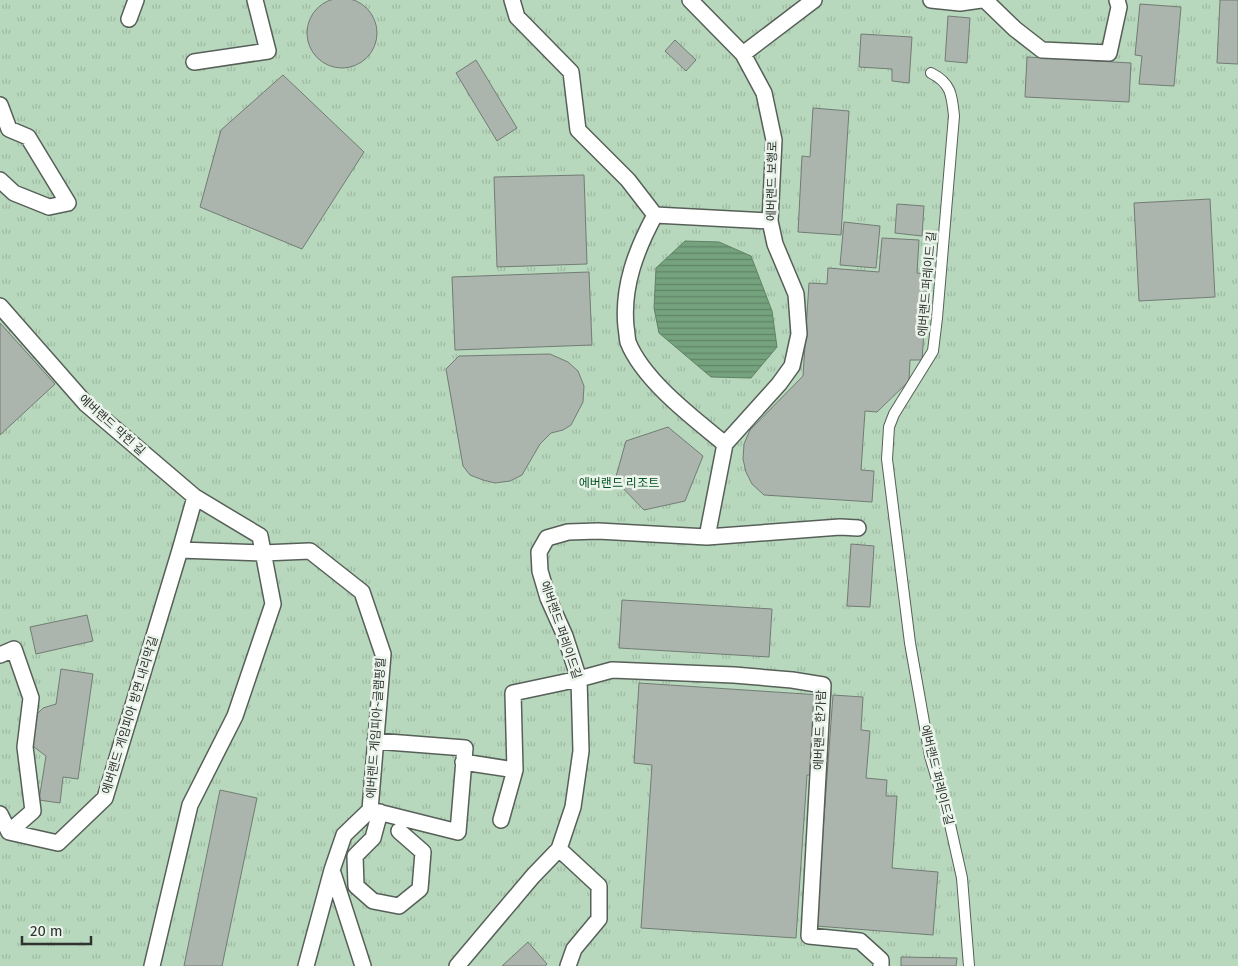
<svg xmlns="http://www.w3.org/2000/svg" width="1238" height="966" font-family="'Fira Sans','Noto Sans KR',sans-serif">
<style>
.park{fill:url(#park-tufts)}
.water{fill:url(#water-rules);stroke:#608166}
.building{fill:#abb5ad;stroke:#727c74}
.lines{fill:none;stroke-linecap:round;stroke-linejoin:round}
.service-casing{stroke:#576058;stroke-width:12}
.pedestrian-casing{stroke:#576058;stroke-width:18}
.service{stroke:#fff;stroke-width:10}
.pedestrian{stroke:#fff;stroke-width:15}
.labels{text-anchor:middle;stroke-width:5;stroke-linejoin:round;paint-order:stroke}
.street-label{font-size:12px;fill:#2f3330;stroke:#eaf4eb}
.park-label{font-size:12px;fill:#045122;stroke:#eaf4eb}
</style>
<defs>
<pattern id="park-tufts" width="24" height="20" patternUnits="userSpaceOnUse" patternTransform="scale(1.25)"><rect width="24" height="20" fill="#b7d8bc"/><path d="M3 7l-1-3M5 7V3M7 7l1-3M15 17l-1-3M17 17v-4M19 17l1-3" fill="none" stroke="#9ebaa2"/></pattern>
<pattern id="water-rules" width="6" height="5" patternUnits="userSpaceOnUse" patternTransform="scale(1.25)"><rect width="6" height="5" fill="#75a37d"/><path d="M0 2.5h6" fill="none" stroke="#608567"/></pattern>
</defs>
<rect width="100%" height="100%" fill="#dde7de"/>
<path class="park" d="M0 0H1238V966H0Z"/>
<path class="water" d="M685 241 719 242 751 256 772 311 777 347 751 378 711 377 659 333 654 308 656 268Z"/>
<path class="building" d="M307 33a35 35 0 1 1 70 0a35 35 0 1 1-70 0Z
M1220 0H1238V64L1217 63Z
M1140 4 1181 7 1174 86 1139 84 1142 56 1135 55Z
M948 16 970 18 967 63 945 61Z
M861 34 912 37 909 83 892 81V69L859 67Z
M675 40 696 60 686 71 665 51Z
M1027 57 1131 63 1129 102 1025 97Z
M476 60 517 128 497 141 456 73Z
M283 75 364 152 302 249 200 207 221 130Z
M813 108 849 111 841 235 798 232 802 156 810 157Z
M584 175 587 264 497 267 494 177Z
M1210 199 1215 297 1139 301 1134 203Z
M897 204 924 206 922 236 895 233Z
M844 222 880 226 876 268 840 265Z
M882 238 919 240 917 273 928 274 922 360H910L909 381 877 412 865 411 861 470 874 471 872 502 764 495 752 484 746 472 743 459 744 444 750 430 803 376 809 283 827 284 828 268 879 272Z
M589 272 592 345 455 350 452 277Z
M0 323 55 384 0 435Z
M550 354 568 362 578 371 584 386 583 402 571 425 563 430 551 433 540 444 522 475 510 481 495 483 483 480 470 475 463 466 446 369 459 356Z
M668 427 703 456 685 501 644 510 615 480 626 441Z
M851 544 874 546 870 607 847 606Z
M622 600 772 609 769 657 619 648Z
M87 615 93 641 36 654 30 627Z
M61 669 93 674 78 779 63 777 60 803 39 800 46 756 34 747 31 739 34 717 43 708 56 704Z
M639 683 820 695 816 775H807L796 938 641 928 652 765 634 763Z
M833 695 863 697 861 730 870 731 866 778 887 780 886 796H897L892 868 938 872 933 935 816 926Z
M220 790 257 798 222 966H184Z
M528 942 547 964 545 966H502Z
M901 957 957 958 956 966H901Z"/>
<g class="lines">
<g class="service-casing">
<path id="service" d="M931 73C951 83 952 95 954 116L937 318 933 351 894 414 889 427 887 459 910 643 930 756 949 820 962 878 969 966"/>
</g>
<g class="pedestrian-casing">
<path id="pedestrian" d="M512 0 517 17 571 72 578 130 628 180 655 215C636 250 622 287 626 327 627 332 627 338 628 342 643 380 693 418 725 444
M690 0 743 54 764 93 774 140 770 221 775 244 796 294 799 334 792 366 779 384 725 444 707 537
M931 0 960 3 981 0
M985 0 1015 29 1042 50 1109 53 1119 7 1117 0
M129 19 136 0
M743 54 814 0
M194 62 268 51 255 0
M0 105 9 129 28 137 68 203 49 207 14 193 0 180
M655 215 770 221
M0 306 86 404 195 497 180 550 105 798 58 843 9 832
M180 550 263 553 310 551 362 592 383 654 370 810 344 835 332 870 306 966
M0 655 14 649 31 698 25 747 33 811 9 832 0 814
M463 762 515 770 501 820
M515 770 513 693 579 679 612 670 734 675 792 680 823 685 809 936 860 941 881 960V966
M370 810 458 832 465 748 375 741
M380 812 373 838 355 856 356 886 373 901 399 906 420 889 423 852 399 831
M559 849 599 886V919L574 949 568 966
M332 870 363 966
M152 966 190 805 235 716 273 604 260 536 195 497
M457 966 533 876 559 849 573 807 581 751 579 679 565 636 548 598 540 571 539 552 547 538 568 532 598 531 707 537 840 527 858 528"/>
</g>
<use href="#service" class="service"/>
<use href="#pedestrian" class="pedestrian"/>
</g>
<g class="labels">
<g class="street-label">
<text transform="translate(772 181) rotate(-89)" y="4">에버랜드 보행로</text>
<text transform="translate(927 284) rotate(-85)" y="4">에버랜드 퍼레이드 길</text>
<text transform="translate(112 425) rotate(42)" y="4">에버랜드 막힌 길</text>
<text transform="translate(561 630) rotate(71)" y="4">에버랜드 퍼레이드길</text>
<text transform="translate(130 715) rotate(-73)" y="4">에버랜드 게임피아 방면 내리막길</text>
<text transform="translate(376 728) rotate(-86)" y="4">에버랜드 게임피아~글램핑힐</text>
<text transform="translate(820 730) rotate(-88)" y="4">에버랜드 한가람</text>
<text transform="translate(937 775) rotate(76)" y="4">에버랜드 퍼레이드길</text>
</g>
<g class="park-label">
<text x="619" y="487">에버랜드 리조트</text>
</g>
</g>
<path d="M22 936v8h69v-8" fill="none" stroke="#2f3330" stroke-width="2.5"/>
<text x="30" y="936" font-size="15" fill="#2f3330" stroke="#eaf4eb" stroke-width="4" paint-order="stroke">20 m</text>
</svg>
